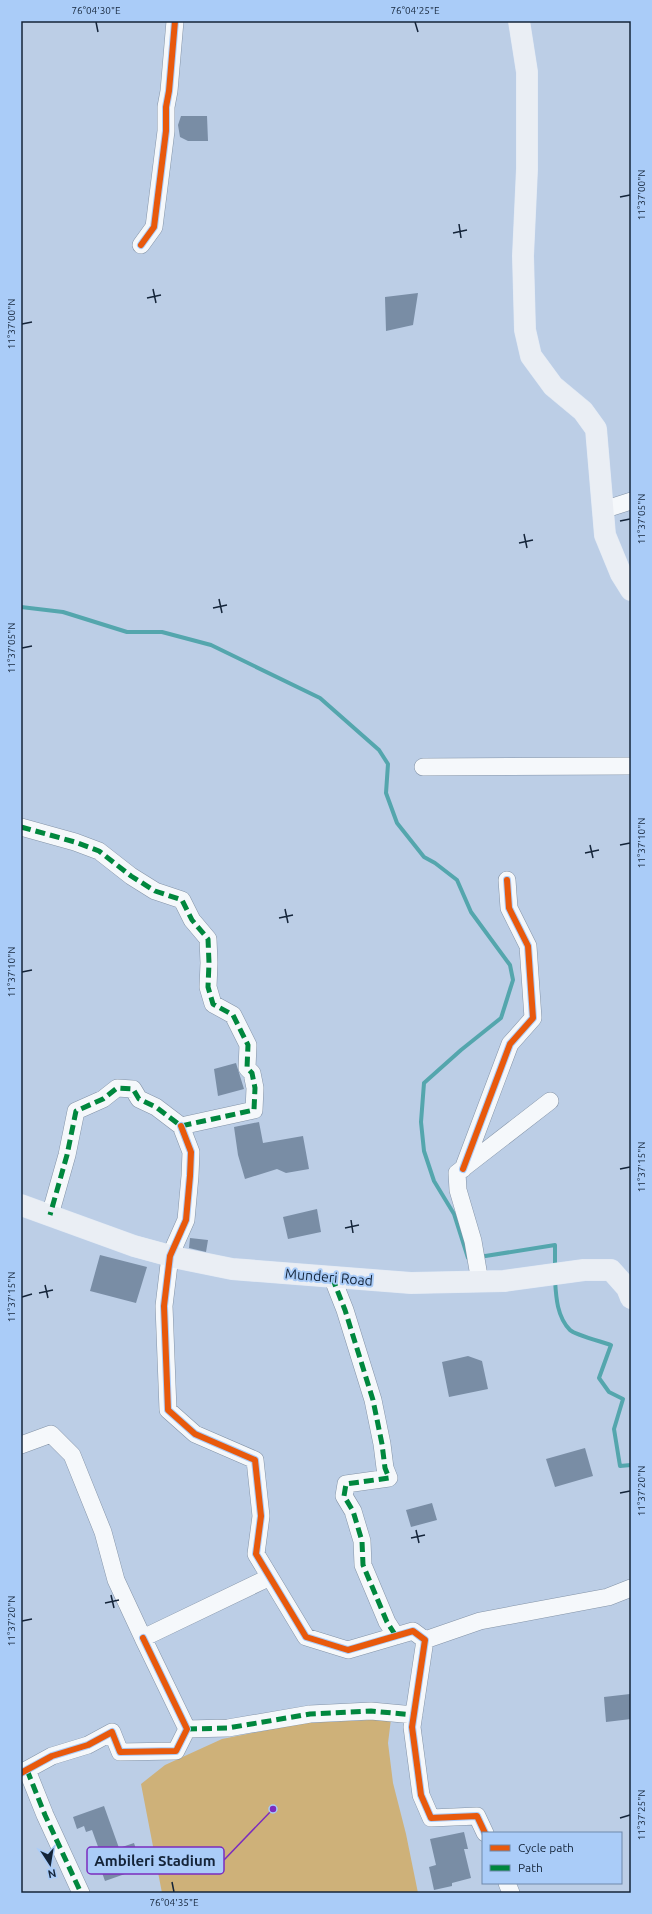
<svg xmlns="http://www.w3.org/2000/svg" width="652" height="1914" font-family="Ubuntu,sans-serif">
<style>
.green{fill:#ceb179}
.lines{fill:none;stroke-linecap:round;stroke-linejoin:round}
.stream{stroke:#54a6ad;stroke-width:4}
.building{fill:#798da5}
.minor-casing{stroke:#8393a7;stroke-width:18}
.major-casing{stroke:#e1e9f4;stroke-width:22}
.minor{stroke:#f5f8fb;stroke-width:17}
.major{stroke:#eaeef4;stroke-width:21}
.quiet{stroke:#00873e;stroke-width:5;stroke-dasharray:10 5;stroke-linecap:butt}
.cycleway-casing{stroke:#aaccf8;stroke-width:8}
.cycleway{stroke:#e8590c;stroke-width:6}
.ticks{fill:none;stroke:#142439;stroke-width:1.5}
.labels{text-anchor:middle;stroke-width:4;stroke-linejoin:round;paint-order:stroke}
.street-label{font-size:14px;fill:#142439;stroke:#aaccf8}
.leader{fill:none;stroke:#7b2cbf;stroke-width:1.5}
.callout-dot{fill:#7b2cbf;stroke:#aaccf8;stroke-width:1.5}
.callout{fill:#aaccf8;stroke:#7b2cbf;stroke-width:1.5}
.callout-label{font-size:15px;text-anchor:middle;font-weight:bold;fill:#142439}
.neatline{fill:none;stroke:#142439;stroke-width:1.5}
.ticks-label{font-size:10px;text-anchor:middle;fill:#142439}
</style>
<rect width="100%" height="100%" fill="#bccee6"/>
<path class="green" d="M391 1719 388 1743 393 1783 406 1834 418 1893H162L141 1784 165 1765 222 1739 303 1723Z"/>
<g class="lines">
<path class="stream" d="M21 607 63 612 127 632H162L211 645 320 698 379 750 388 764 386 793 397 823 424 857 435 863 457 880 471 912 510 965 513 980 501 1018 461 1050 424 1083 421 1122 424 1151 434 1181 454 1214 468 1258
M479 1257 555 1245V1267
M555 1280C556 1297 557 1317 570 1330 575 1335 603 1342 611 1345L599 1378 609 1392 623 1399 614 1429 620 1466 631 1465"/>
</g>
<path class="building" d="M181 116H207L208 141H188L180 137 178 125Z
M418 293 413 325 386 331 385 297Z
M236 1063 244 1089 218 1096 214 1069Z
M259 1122 263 1143 303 1136 309 1169 286 1173 277 1169 245 1179 238 1155 234 1127Z
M317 1209 321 1232 288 1239 283 1217Z
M190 1238 208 1240 206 1252 189 1248Z
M100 1255 147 1267 136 1303 90 1291Z
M468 1356 482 1361 488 1389 449 1397 442 1362Z
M585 1448 593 1476 555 1487 546 1459Z
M432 1503 437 1520 411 1527 406 1510Z
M630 1694 631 1719 606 1722 604 1697Z
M104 1806 119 1848 134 1843 142 1868 105 1881 96 1856 101 1855 92 1830 86 1832 84 1826 77 1829 73 1817Z
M464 1832 468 1849H464L471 1878 452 1883V1886L434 1890 429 1867 436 1865 430 1839Z"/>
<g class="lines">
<g class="minor-casing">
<path id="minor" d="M141 245 154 227 166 131V107L169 91 175 21
M603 510 631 501
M423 767 631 766
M21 827 75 842 99 851 131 876 155 891 182 900 192 920 208 939 209 963 208 987 213 1004 233 1015 248 1045 247 1068 252 1073 255 1088 254 1110 181 1126 156 1107 139 1099 133 1089 117 1088 103 1099 76 1111 67 1155 50 1215
M181 1126 191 1152 190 1176 186 1220 170 1256 164 1306 168 1410 195 1434 255 1460 261 1516 256 1554 306 1637 348 1650 413 1631 425 1640 412 1727 421 1795 431 1818 477 1816 485 1833
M463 1169 510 1044 533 1018 528 946 509 908 507 880
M332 1277 345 1310 373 1400 382 1444 385 1468 389 1478 346 1484 344 1496 353 1511 362 1541 363 1565 387 1622 396 1636
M480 1282 473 1241 458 1190 457 1173 550 1101
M21 1445 51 1434 72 1455 103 1532 116 1580 143 1638 270 1577
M425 1640 480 1621 608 1597 631 1588
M187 1729 228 1728 310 1714 371 1711 414 1715
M27 1770 45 1815 81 1893
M21 1773 52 1756 88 1745 112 1732 120 1752 176 1751 187 1729 143 1638
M507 1883 511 1893"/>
</g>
<g class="major-casing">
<path id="major" d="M519 21 527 72V169L523 256 525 330 531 356 553 386 583 411 596 429 605 535 621 574 631 590
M21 1205 134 1246 178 1258 232 1269 411 1283 504 1281 584 1270H611L627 1288 631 1298"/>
</g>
<use href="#minor" class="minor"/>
<use href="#major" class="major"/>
<path class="quiet" d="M21 827 75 842 99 851 131 876 155 891 182 900 192 920 208 939 209 963 208 987 213 1004 233 1015 248 1045 247 1068 252 1073 255 1088 254 1110 181 1126 156 1107 139 1099 133 1089 117 1088 103 1099 76 1111 67 1155 50 1215
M332 1277 345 1310 373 1400 382 1444 385 1468 389 1478 346 1484 344 1496 353 1511 362 1541 363 1565 387 1622 396 1636
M187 1729 228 1728 310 1714 371 1711 414 1715
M27 1770 45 1815 81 1893"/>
<g class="cycleway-casing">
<path id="cycleway" d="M141 245 154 227 166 131V107L169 91 175 21
M181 1126 191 1152 190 1176 186 1220 170 1256 164 1306 168 1410 195 1434 255 1460 261 1516 256 1554 306 1637 348 1650 413 1631 425 1640 412 1727 421 1795 431 1818 477 1816 485 1833
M463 1169 510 1044 533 1018 528 946 509 908 507 880
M21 1773 52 1756 88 1745 112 1732 120 1752 176 1751 187 1729 143 1638"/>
</g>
<use href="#cycleway" class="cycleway"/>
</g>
<path class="ticks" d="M96 22 98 32M415 22 418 32M620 197 630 195M459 224 461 238M453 233 467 230M153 289 156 303M147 298 161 295M22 324 32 322M620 521 630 519M524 534 527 548M519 543 533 540M219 599 222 613M213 608 227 605M22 648 32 646M590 845 593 858M620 845 630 843M585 853 599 850M285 909 288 923M279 918 293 915M22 972 32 970M620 1169 630 1167M351 1220 353 1233M345 1228 359 1225M45 1285 48 1298M39 1293 53 1290M22 1297 32 1294M620 1493 630 1491M416 1530 419 1543M411 1538 425 1535M111 1595 114 1608M105 1603 119 1600M22 1621 32 1619M620 1818 630 1815M172 1882 174 1892"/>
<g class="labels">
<g class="street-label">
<text transform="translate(329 1277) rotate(5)" y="5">Munderi Road</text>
</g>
</g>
<path class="leader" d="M273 1809L224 1860"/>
<circle class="callout-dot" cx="273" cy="1809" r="4"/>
<rect class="callout" x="87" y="1847" width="137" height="27" rx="4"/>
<g class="callout-label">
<text x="155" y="1866">Ambileri Stadium</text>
</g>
<rect width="652" height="1914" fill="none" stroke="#aaccf8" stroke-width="44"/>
<rect x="482" y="1832" width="140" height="52" fill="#aaccf8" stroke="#6e89ac"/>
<rect x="490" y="1845" width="20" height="6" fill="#e8590c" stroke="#6e89ac"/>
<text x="518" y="1852" font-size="12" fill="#142439">Cycle path</text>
<rect x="490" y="1865" width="20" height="6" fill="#00873e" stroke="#6e89ac"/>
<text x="518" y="1872" font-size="12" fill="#142439">Path</text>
<g transform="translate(50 1864) rotate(168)" stroke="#aaccf8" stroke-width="3" paint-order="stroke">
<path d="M0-3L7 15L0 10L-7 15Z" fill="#142439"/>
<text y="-6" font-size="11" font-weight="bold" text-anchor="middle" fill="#142439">N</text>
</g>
<rect x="22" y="22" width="608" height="1870" class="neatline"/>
<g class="ticks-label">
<text x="96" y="14">76°04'30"E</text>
<text x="415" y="14">76°04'25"E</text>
<text transform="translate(641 195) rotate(-90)" y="4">11°37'00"N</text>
<text transform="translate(11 324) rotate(-90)" y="4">11°37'00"N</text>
<text transform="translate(641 519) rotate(-90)" y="4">11°37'05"N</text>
<text transform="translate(11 648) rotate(-90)" y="4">11°37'05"N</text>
<text transform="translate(641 843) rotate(-90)" y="4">11°37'10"N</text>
<text transform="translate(11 972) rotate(-90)" y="4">11°37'10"N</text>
<text transform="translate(641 1167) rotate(-90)" y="4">11°37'15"N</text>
<text transform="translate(11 1297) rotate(-90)" y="4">11°37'15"N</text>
<text transform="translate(641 1491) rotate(-90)" y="4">11°37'20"N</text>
<text transform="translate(11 1621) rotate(-90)" y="4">11°37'20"N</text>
<text transform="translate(641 1815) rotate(-90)" y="4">11°37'25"N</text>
<text x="174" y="1906">76°04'35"E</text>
</g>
</svg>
